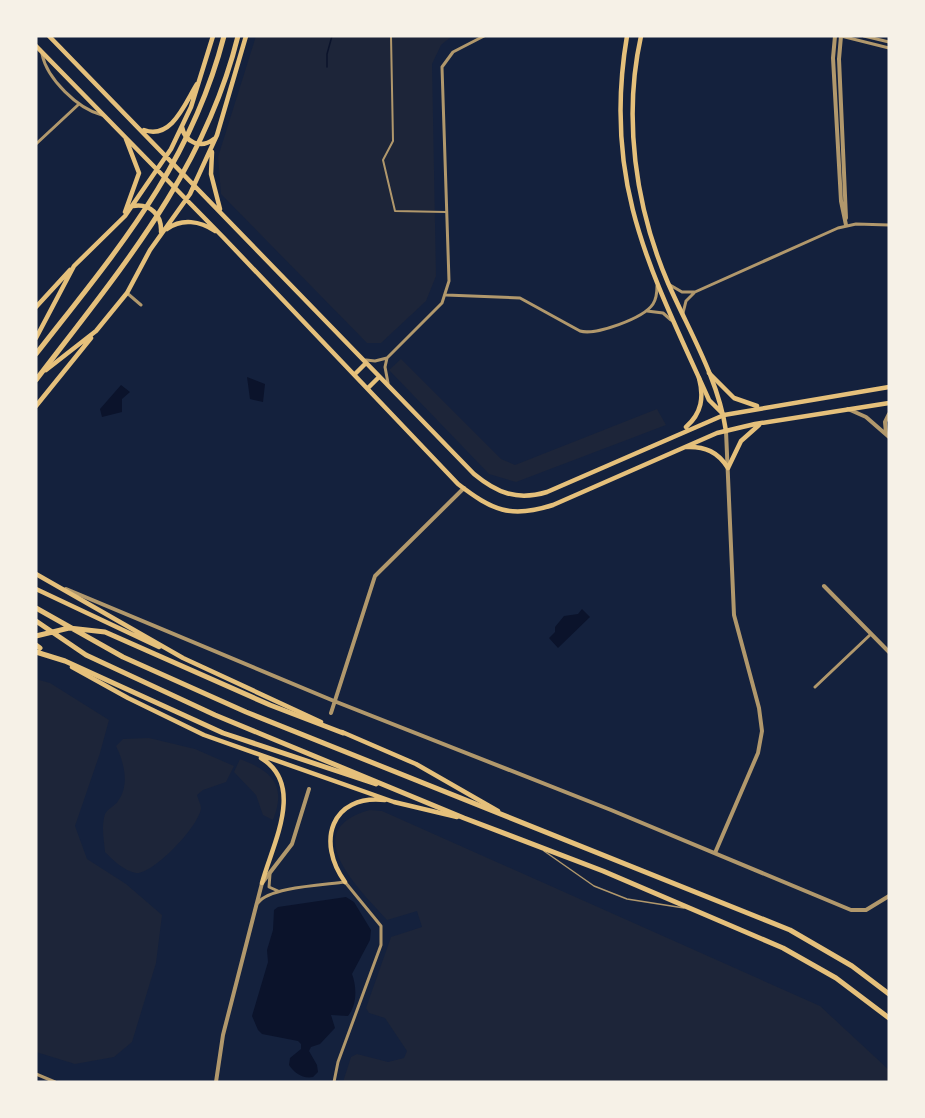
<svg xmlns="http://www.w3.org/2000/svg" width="925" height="1118" font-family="Lato,sans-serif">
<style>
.green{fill:#1d2539}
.water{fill:#0b132b}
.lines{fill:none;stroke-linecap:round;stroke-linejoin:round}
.stream{stroke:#0b132b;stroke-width:1.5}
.service{stroke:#b1986c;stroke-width:1.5}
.pedestrian{stroke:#b1986c;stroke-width:2}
.minor{stroke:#b1986c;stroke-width:3}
.tertiary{stroke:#b1986c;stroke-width:4}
.secondary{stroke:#e5c07b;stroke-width:4.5}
.primary{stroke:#e5c07b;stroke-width:4.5}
.trunk{stroke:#e5c07b;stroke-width:5}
</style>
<rect width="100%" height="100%" fill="#14213d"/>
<path class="green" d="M256 36H452L441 45 432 64 436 276 426 301 381 343H367L221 194 218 157Z
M401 359 501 459 515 465 657 409 666 425 516 482 489 474 389 370Z
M36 679 50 683 109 720 100 753 75 826 87 859 126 884 162 915 156 963 132 1042 114 1057 75 1064 36 1052Z
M149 738 195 749 234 766 226 782 203 790 197 795C198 799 201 805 201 808 200 825 153 875 136 873 124 871 113 860 105 852 104 839 101 827 105 814 108 808 115 806 118 801 130 785 124 762 116 746L123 739Z
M240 759C272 771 287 785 273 820L263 815 256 795 234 772Z
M370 810 382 811 820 1006 889 1070V1082H343L351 1057 357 1054 388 1062 404 1058 407 1051 385 1018 369 1013 366 1008 391 937 422 927 417 911 387 920C359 889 296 830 370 810Z"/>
<path class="water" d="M247 377 265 384 263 402 250 399Z
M121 385 130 392 122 399V412L102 417 100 409Z
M582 609 590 617 558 648 549 638 555 632V627L564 616 578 614Z
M346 897 354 902 371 930 370 940 352 974C357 987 357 1005 348 1016L331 1015 335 1028 320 1044 311 1047 309 1051 317 1065 318 1072 313 1077C303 1079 294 1073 289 1065L290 1058 301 1049V1044L298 1041 262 1034 258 1030 252 1016 268 962 267 950 273 930 274 910 278 907Z"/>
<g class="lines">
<path class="stream" d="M327 67V54L332 36"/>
<path class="service" d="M544 851 594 886 627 899 684 908"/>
<path class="pedestrian" d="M391 36 393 141 383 160 395 211 446 212"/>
<path class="minor" d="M841 36 889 48
M864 36 889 42
M42 54C47 79 78 109 102 115
M36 144 79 104
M670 285 682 292H695L838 228 856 224 889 225
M127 293 141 305
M446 295 520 298 580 331C595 336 644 318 653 304 657 298 657 292 657 286
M647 311 663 313 671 320
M683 313 686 301 694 293
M387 358 385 367 388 383
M366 360 375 361 387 358 442 303 449 281 442 67 453 52 484 36
M815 687 871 634
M270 874 269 887 278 891
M258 903C269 887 325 885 345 882L381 926V945L338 1062 334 1082
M36 1074 55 1082"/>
<path class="tertiary" d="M835 36 833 58 841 201 846 225
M841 36 839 59 846 218
M848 409 866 417 889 437
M886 433 885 422 889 414
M824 586 889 652
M66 589 334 701 611 810 851 910H866L889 896
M331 713 375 576 464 488
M715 853 758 753 762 731 759 708 734 615 726 431
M216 1082 223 1035 262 883 292 844 309 789"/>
<path class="secondary" d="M627 36C602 183 651 271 709 400L724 415
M641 36C623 117 635 206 668 283 689 331 718 378 726 431"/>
<path class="primary" d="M49 36 474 474C497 493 517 501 547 492L724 415 889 387
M36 46 223 237 458 484C492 510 510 519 553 505L717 433 755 424 889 403
M182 127C185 143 201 149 214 139
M144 130C172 140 185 103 197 84
M212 152 211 174 220 209
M133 206C150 203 162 215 161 232
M125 212 139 173 126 139
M167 229C182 218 200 221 215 231
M36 307 70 270
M36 338 74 266 125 216 171 149 191 107 213 36
M46 370 96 331 127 293 150 250 190 194 217 135 246 36
M709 373 734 398 757 406
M355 374 366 363
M368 388 379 377
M36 406 91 338
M686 427C702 413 704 397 699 378
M686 447C705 446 718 452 728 468
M728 468 741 441 759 425
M36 574 183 658 321 722
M36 589 159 647
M72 667 128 698 204 735 394 802 457 817
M342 732 416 764 498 811
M261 758C306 785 272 845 262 883
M345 882C316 842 331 794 385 800"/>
<path class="trunk" d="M36 354C117 250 190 167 224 36
M36 380C119 271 204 173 238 36
M36 608 123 657 246 712 790 930 852 966 889 994
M36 621 86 655 215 715 464 818 603 871 783 948 836 978 889 1018
M36 636 69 628 105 632 270 705 343 733
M36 645 40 648
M36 652 65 661 223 733 376 784"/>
</g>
<rect width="925" height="1118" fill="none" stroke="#f6f1e7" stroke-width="75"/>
</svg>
